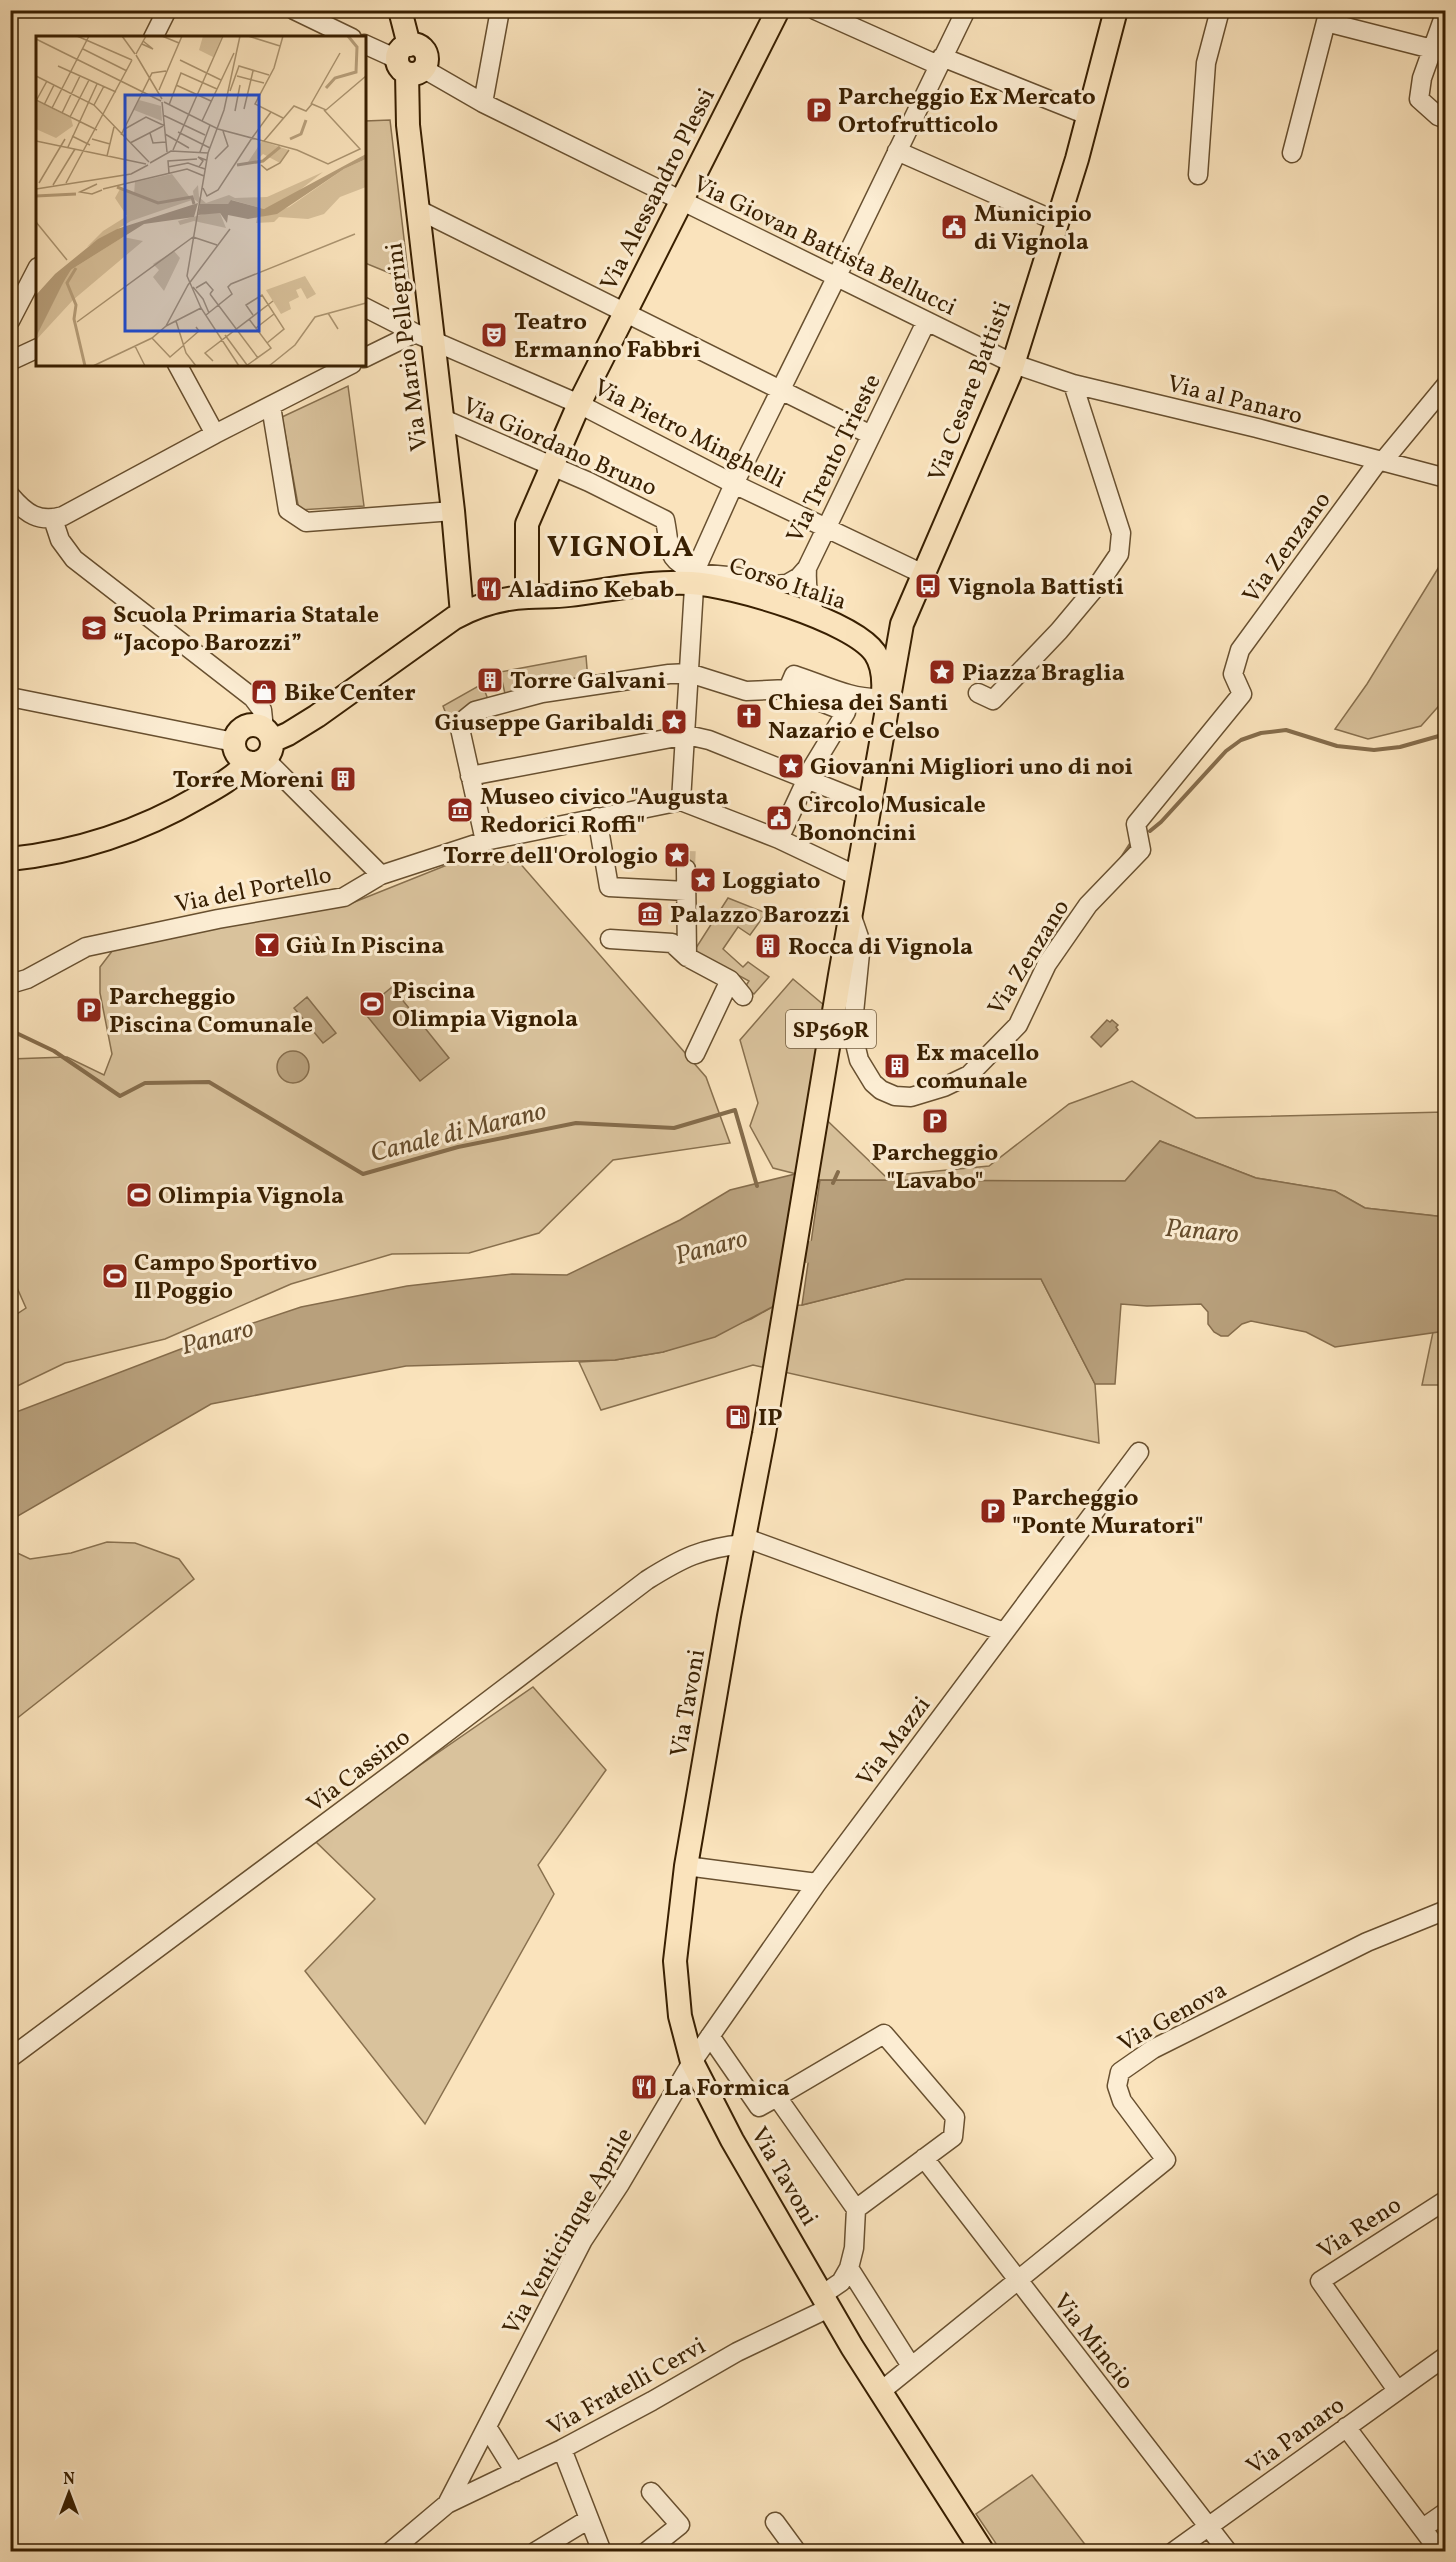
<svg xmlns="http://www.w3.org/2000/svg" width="1456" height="2562" font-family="Vollkorn,serif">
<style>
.green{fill:#d9c29c;stroke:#88704e;stroke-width:1.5}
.water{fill:#b8a07c;stroke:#856c4b;stroke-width:1.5}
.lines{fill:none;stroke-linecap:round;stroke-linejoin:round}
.stream{stroke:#856c4b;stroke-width:4}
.river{stroke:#b8a07c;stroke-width:21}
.minor-tunnel{stroke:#d3bc97;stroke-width:18;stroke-dasharray:18 9;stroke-linecap:butt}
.minor-casing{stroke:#685030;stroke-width:21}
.major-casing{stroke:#381f01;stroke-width:26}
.minor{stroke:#fcedd3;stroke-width:18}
.major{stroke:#fae3bc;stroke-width:22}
.labels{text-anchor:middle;stroke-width:6;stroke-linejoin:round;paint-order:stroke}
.shield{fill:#fcedd3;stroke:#735d40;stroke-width:1.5}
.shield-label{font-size:22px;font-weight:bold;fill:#381f01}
.poi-label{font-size:24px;font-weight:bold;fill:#381f01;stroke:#fcedd3;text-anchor:start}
.street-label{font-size:24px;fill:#381f01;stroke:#fcedd3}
.water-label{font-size:26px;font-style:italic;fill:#654c2c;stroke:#fcedd3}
.district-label{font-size:30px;font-weight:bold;letter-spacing:1.5px;fill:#381f01;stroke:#fcedd3}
.inset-river{fill:none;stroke:#b8a07c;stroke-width:3}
.inset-road{fill:none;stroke:#ac9571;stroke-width:1.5}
.view{fill:#1d4ed8;fill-opacity:0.15;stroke:#1d4ed8;stroke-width:3}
.inset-edge{fill:none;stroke:#381f01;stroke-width:3}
</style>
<rect width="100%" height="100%" fill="#fae3bc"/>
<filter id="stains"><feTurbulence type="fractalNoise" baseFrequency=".00333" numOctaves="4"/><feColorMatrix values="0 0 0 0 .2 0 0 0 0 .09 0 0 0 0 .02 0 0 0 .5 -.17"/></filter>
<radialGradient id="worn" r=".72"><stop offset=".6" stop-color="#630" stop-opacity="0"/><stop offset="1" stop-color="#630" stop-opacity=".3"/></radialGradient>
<path class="green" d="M390 120 409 281 365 263V121Z
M348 386 364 506 299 510 282 417Z
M1445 557V699L1421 726 1368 739 1335 729 1367 684Z
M586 656 588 681 506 698 500 672Z
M482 684 489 702 450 724 443 706Z
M483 856 491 864 518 861 706 1077 730 1143 613 1160 539 1233 469 1253 392 1254 291 1284 165 1339 65 1363 11 1389V1318L26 1308 11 1274 10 1059 67 1057 104 1075 112 1054 100 993V967L116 946 347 905 452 863Z
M728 898 766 913 750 935 738 927 723 949 743 967 748 962 769 977 754 994 745 987 749 981 694 951Z
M793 979 825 1006 810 1104 885 1176 989 1166 1069 1104 1132 1081 1196 1118 1445 1112V1217L1365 1208 1335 1191 1256 1178 1160 1141 1125 1181 820 1180 773 1168 750 1126 758 1103 740 1040Z
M906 1279H1041L1095 1384 1099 1443 753 1365 601 1410 579 1362 615 1360 663 1352 751 1319 774 1306 802 1305Z
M1445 1331V1385H1422L1433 1332Z
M107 1542 135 1543 179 1559 194 1579 11 1723V1550L30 1559 71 1553Z
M533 1687 606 1770 538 1865 554 1894 425 2124 305 1971 375 1899 313 1839Z
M1032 2475 1090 2551H1001L976 2514Z"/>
<path class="water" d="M392 987 449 1058 420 1081 363 1011Z
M307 997 336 1033 323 1043 294 1008Z
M1107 1020 1110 1022 1112 1020 1118 1025 1116 1027 1118 1030 1101 1047 1091 1037Z
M277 1067a16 16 0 1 1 32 0a16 16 0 1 1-32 0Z
M1160 1141 1256 1178 1335 1191 1365 1208 1445 1217V1331L1335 1347 1306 1332 1251 1321 1242 1324 1228 1336H1221L1214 1332 1208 1324V1312L1201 1304 1147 1306 1121 1304 1115 1384H1095L1041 1279H906L802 1305 820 1180 1125 1181Z
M795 1174 774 1306 715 1337 663 1352 615 1360 406 1366 211 1404 11 1520V1414L220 1334 301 1307 407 1286 512 1274 567 1275 680 1220 730 1190Z"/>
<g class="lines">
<path class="stream" d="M1150 831 1161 822 1226 751 1241 740 1261 733 1286 730 1337 746 1374 750 1400 747 1446 734
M1121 859 1132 842
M1050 940 1069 918
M10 1030 54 1051 120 1096 145 1083 209 1082 363 1174 458 1147 576 1123 674 1128 735 1110 757 1186
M833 1183 838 1172"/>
<path class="river" d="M754 1263 778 1256 838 1248"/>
<path class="minor-tunnel" d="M686 869 687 844"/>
<g class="minor-casing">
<path id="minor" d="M294 10 352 38
M815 10 938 65
M1446 11 1422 78 1419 99 1438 116 1446 119
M1326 22 1432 49
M153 38 167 10
M364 44 397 59
M942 57 1087 115
M424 69 483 103 1014 364 1073 384 1257 428 1446 478
M483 103 500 10
M897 151 1058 222
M1292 153 1329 10
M1198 175 1206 63 1220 10
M417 209 871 435
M836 278 966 10
M364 307 415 333 579 404 734 484 923 574
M10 321 38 267
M364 358 415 333
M10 361 38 348
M177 364 215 434
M271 406 288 510 306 522 453 511
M441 418 589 482 665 520C671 550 665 560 695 571
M1384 460 1446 385
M10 495C26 514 39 523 63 516L215 434 352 364
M53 519 60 540 74 559 253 698 262 710 264 729
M685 572 738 577 773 585 787 584 799 577 807 568
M817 618C808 600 806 587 807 568L926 322
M978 693 993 700 1059 631 1100 582 1119 554 1121 533 1073 384
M10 697 234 742
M265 759 381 875
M470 776 687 735 709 740 869 804
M681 801 695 571 734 484 833 284
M681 801 779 839 857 876
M597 817 609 887 686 891
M779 839 812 768 846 712 788 689 794 675C822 684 852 700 882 698
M485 841 459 724 475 711 542 693 669 674 689 673 746 691 788 689
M686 869 687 957
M851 914 861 943 853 1023V1035L859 1060 873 1083 881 1090 895 1096 911 1097 944 1087 969 1075 1018 1025 1047 964 1088 905 1141 850 1136 824 1242 694 1233 674 1240 650 1379 460
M610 939 672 943 687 957 730 980 743 996
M10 984 27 979 86 947 218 919 344 897 381 875 485 841 681 801
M695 1054 730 980
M746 1538 1004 1632
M686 1866 817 1883
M710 2036 759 2107 777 2097 856 2209 854 2248 849 2268 911 2366
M10 2058 405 1764 647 1580C682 1558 702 1548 744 1544
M777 2097 884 2034 955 2117 953 2137 856 2209
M924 2158 1228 2552
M822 2295 841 2282 849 2268
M1397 2390 1320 2281 1446 2200
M880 2392 1166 2160 1122 2101 1117 2086 1120 2072 1153 2049 1367 1942 1446 1910
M487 2427 515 2472
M1346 2427 1440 2552
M562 2449 602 2552
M447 2504 562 2449 652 2401 737 2352 829 2308
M775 2522 797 2552
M1423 2528 1446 2512
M390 2552 447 2504 583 2240 620 2184 692 2062 817 1883 1139 1452
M535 2552 589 2519
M646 2552 680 2525 651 2492
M1173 2552 1446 2356"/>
</g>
<g class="major-casing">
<path id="major" d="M400 10 409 45
M397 59a15 15 0 1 1 30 0a15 15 0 1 1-30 0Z
M407 73 408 125 453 511 462 614
M527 597V524L579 404 778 10
M234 744a19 19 0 1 1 38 0a19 19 0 1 1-38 0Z
M272 741 288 734 317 716 454 618C476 606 503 598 528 597 542 596 555 597 569 595 609 590 651 581 691 583 731 585 852 620 875 653 883 665 884 679 883 693
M10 859C78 852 141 831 199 797 217 787 235 777 248 762
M983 2552 852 2347 732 2140 692 2062 680 2016 675 1961 686 1866 729 1616 764 1434 840 975 902 624 1010 374 1077 159 1116 10"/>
</g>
<use href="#minor" class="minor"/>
<use href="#major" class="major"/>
</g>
<defs>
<g id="parking-square" transform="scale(1.35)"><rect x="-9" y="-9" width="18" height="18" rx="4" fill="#8f2418" stroke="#fcedd3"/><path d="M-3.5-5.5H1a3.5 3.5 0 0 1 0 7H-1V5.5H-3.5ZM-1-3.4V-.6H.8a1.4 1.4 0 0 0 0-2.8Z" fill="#fff"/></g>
<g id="civic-square" transform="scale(1.35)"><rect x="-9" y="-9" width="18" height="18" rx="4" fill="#8f2418" stroke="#fcedd3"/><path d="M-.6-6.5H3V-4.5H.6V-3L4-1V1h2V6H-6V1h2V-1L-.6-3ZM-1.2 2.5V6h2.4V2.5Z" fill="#fff"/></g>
<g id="theatre-square" transform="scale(1.35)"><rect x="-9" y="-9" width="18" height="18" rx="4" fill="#8f2418" stroke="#fcedd3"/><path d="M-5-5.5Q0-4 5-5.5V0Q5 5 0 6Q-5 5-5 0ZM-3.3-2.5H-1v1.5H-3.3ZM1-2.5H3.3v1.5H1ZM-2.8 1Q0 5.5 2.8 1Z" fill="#fff"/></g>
<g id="bus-square" transform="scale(1.35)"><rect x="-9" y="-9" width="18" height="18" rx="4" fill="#8f2418" stroke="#fcedd3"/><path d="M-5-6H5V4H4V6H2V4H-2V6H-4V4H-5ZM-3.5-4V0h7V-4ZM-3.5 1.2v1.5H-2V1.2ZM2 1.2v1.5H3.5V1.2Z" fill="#fff"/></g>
<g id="restaurant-square" transform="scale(1.35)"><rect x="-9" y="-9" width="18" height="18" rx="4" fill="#8f2418" stroke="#fcedd3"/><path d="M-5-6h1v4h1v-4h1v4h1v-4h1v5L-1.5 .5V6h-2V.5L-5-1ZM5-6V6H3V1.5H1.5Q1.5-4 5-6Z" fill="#fff"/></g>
<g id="school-square" transform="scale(1.35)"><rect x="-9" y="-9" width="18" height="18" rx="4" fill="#8f2418" stroke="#fcedd3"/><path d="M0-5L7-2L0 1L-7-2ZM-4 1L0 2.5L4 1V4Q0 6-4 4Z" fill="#fff"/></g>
<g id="sight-square" transform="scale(1.35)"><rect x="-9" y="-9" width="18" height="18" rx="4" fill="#8f2418" stroke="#fcedd3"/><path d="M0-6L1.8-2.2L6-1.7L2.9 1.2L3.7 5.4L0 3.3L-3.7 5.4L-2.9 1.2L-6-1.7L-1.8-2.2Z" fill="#fff"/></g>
<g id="building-square" transform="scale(1.35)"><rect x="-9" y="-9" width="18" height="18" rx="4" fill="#8f2418" stroke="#fcedd3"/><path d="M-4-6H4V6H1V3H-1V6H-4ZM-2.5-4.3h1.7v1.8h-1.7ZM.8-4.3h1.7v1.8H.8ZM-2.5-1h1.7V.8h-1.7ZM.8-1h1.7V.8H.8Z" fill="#fff"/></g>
<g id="shop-square" transform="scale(1.35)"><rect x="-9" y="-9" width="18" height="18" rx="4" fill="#8f2418" stroke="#fcedd3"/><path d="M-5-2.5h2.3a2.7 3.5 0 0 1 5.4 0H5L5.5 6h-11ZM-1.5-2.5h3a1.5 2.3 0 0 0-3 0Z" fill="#fff"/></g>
<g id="church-square" transform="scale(1.35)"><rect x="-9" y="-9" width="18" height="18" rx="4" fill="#8f2418" stroke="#fcedd3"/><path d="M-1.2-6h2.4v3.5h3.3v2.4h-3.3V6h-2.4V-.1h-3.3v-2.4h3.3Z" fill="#fff"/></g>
<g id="museum-square" transform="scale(1.35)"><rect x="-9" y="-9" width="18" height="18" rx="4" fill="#8f2418" stroke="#fcedd3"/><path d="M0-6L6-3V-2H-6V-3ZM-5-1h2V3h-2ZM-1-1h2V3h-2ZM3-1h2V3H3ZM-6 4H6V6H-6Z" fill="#fff"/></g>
<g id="bar-square" transform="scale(1.35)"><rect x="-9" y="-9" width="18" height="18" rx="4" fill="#8f2418" stroke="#fcedd3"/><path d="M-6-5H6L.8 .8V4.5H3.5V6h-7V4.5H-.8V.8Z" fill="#fff"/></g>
<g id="stadium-square" transform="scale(1.35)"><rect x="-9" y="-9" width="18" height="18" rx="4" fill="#8f2418" stroke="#fcedd3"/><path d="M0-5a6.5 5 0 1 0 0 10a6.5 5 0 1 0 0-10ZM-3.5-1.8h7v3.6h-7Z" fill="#fff"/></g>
<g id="fuel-square" transform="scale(1.35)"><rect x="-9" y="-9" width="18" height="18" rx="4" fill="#8f2418" stroke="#fcedd3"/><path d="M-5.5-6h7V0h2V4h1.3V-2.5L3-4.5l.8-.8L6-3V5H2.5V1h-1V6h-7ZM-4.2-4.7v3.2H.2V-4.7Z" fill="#fff"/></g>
</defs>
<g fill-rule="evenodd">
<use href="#parking-square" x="819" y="110"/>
<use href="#civic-square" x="954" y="227"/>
<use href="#theatre-square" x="494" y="335"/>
<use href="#bus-square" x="928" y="586"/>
<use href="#restaurant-square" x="489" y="589"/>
<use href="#school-square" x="94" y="628"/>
<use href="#sight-square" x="942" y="672"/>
<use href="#building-square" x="490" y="680"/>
<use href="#shop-square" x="264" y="692"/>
<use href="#church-square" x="749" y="716"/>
<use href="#sight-square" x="674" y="722"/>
<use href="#sight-square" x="791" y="766"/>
<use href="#building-square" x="343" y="779"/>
<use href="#museum-square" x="460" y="810"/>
<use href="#civic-square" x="779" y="818"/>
<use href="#sight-square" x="677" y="855"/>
<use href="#sight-square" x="703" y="880"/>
<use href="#museum-square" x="650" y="914"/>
<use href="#bar-square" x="267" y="945"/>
<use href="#building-square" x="768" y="946"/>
<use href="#stadium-square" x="372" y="1004"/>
<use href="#parking-square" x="89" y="1010"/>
<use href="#building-square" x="897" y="1066"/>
<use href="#parking-square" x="935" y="1121"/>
<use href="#stadium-square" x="139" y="1195"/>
<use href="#stadium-square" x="115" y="1276"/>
<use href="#fuel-square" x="738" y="1417"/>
<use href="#parking-square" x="993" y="1511"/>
<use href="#restaurant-square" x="644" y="2087"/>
</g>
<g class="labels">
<rect class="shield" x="786" y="1010" width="90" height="38" rx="4.5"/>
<g class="shield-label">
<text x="831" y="1037">SP569R</text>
</g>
<g class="poi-label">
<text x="838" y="104">Parcheggio Ex Mercato<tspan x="838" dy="28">Ortofrutticolo</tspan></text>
<text x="974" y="221">Municipio<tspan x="974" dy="28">di Vignola</tspan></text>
<text x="514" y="329">Teatro<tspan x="514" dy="28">Ermanno Fabbri</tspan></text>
<text x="948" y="594">Vignola Battisti</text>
<text x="508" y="597">Aladino Kebab</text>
<text x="113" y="622">Scuola Primaria Statale<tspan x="113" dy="28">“Jacopo Barozzi”</tspan></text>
<text x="962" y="680">Piazza Braglia</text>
<text x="510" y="688">Torre Galvani</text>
<text x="284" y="700">Bike Center</text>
<text x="768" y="710">Chiesa dei Santi<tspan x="768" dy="28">Nazario e Celso</tspan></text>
<text x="654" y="730" text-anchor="end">Giuseppe Garibaldi</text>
<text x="810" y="774">Giovanni Migliori uno di noi</text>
<text x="324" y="787" text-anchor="end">Torre Moreni</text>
<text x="480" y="804">Museo civico "Augusta<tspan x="480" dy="28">Redorici Roffi"</tspan></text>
<text x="798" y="812">Circolo Musicale<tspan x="798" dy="28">Bononcini</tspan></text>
<text x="658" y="863" text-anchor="end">Torre dell'Orologio</text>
<text x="722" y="888">Loggiato</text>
<text x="670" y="922">Palazzo Barozzi</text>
<text x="286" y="953">Giù In Piscina</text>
<text x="788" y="954">Rocca di Vignola</text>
<text x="392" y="998">Piscina<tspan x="392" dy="28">Olimpia Vignola</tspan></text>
<text x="109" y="1004">Parcheggio<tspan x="109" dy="28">Piscina Comunale</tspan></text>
<text x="916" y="1060">Ex macello<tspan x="916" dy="28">comunale</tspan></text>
<text x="935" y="1160" text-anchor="middle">Parcheggio<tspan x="935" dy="28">"Lavabo"</tspan></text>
<text x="158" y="1203">Olimpia Vignola</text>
<text x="134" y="1270">Campo Sportivo<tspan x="134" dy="28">Il Poggio</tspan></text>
<text x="758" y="1425">IP</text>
<text x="1012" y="1505">Parcheggio<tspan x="1012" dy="28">"Ponte Muratori"</tspan></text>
<text x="664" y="2095">La Formica</text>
</g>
<g class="street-label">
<text transform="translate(657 189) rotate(-63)" y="8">Via Alessandro Plessi</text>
<text transform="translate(825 245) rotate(26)" y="8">Via Giovan Battista Bellucci</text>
<text transform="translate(406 347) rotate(-97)" y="8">Via Mario Pellegrini</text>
<text transform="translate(969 391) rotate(-69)" y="8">Via Cesare Battisti</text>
<text transform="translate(1235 399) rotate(14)" y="8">Via al Panaro</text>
<text transform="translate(690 433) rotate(27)" y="8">Via Pietro Minghelli</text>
<text transform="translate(560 446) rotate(24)" y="8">Via Giordano Bruno</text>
<text transform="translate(833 458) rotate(-64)" y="8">Via Trento Trieste</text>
<text transform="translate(1286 547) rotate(-54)" y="8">Via Zenzano</text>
<text transform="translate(788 583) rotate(18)" y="8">Corso Italia</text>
<text transform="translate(253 889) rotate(-11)" y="8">Via del Portello</text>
<text transform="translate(1028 957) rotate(-58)" y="8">Via Zenzano</text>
<text transform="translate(687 1703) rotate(-80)" y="8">Via Tavoni</text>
<text transform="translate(893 1741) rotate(-53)" y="8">Via Mazzi</text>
<text transform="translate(358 1770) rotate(-37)" y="8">Via Cassino</text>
<text transform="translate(1172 2016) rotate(-29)" y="8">Via Genova</text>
<text transform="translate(785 2176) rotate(60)" y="8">Via Tavoni</text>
<text transform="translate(1359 2227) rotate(-33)" y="8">Via Reno</text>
<text transform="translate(567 2231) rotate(-60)" y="8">Via Venticinque Aprile</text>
<text transform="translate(1094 2341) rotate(52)" y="8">Via Mincio</text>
<text transform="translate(626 2386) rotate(-29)" y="8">Via Fratelli Cervi</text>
<text transform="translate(1295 2435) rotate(-36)" y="8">Via Panaro</text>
</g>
<g class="water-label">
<text transform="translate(458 1131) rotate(-14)" y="9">Canale di Marano</text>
<text transform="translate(1202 1230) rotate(5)" y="9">Panaro</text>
<text transform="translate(711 1246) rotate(-15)" y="9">Panaro</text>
<text transform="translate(217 1336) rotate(-15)" y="9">Panaro</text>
</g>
<g class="district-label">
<text x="621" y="556">VIGNOLA</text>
</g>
</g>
<g transform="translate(36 36)">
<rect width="330" height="330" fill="#fae3bc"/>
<path d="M167 0H186L177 21 163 14ZM103 64 125 70 126 85 98 74ZM0 65 35 82 37 90 20 102 0 93ZM226 105 253 114 244 127 227 118 219 126H212ZM330 123V151L304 161 288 178 272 183 243 181 238 186 220 187 221 182 253 171 308 133ZM287 136 251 164 228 173 196 164 192 168H164L158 163 157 155 162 149 163 161 170 167 193 159 199 162 231 161ZM136 138 156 164 95 185 51 211 67 195 91 180 79 162 84 153 98 158 99 146ZM172 177H184L190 192 158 185 144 189 142 185ZM87 201 107 205 37 264 1 303 0 313V301L6 286 33 235ZM138 215 144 222 128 255 117 241 123 234 117 228ZM269 240 280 258 271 263 265 252 260 254 263 261 253 266 255 273 245 278 230 254Z" fill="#d9c29c"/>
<path d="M330 118V123L308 133 241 178 212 183 192 179 191 187 184 177 162 179 164 168H192L195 164 228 173ZM162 167 158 181 108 188 33 235 0 301V259L19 238 62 203 81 193Z" fill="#b8a07c"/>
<path class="inset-river" d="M290 52 299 42 320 36 321 11 312 0M254 103 265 98 270 84M201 129 227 125 244 111M81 151 122 167 156 161 158 168M0 160 40 158M40 232 31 247 40 269 38 283 49 330M18 258 35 231"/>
<path class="inset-road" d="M41 0 96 24M86 0 99 18M126 0 143 7M212 0 244 10M247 0 238 32 219 68 247 82M0 3 125 65M106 8 117 13 107 5M47 13 91 35M100 18 110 0M100 19 126 63M144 24 185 44M22 30 80 56M0 40 58 69 113 126M201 40 228 47M140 49 175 65M123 54 146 0M194 55 203 30 233 39M0 64 61 94M0 65 11 45M126 66 131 116M128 66 182 93 261 114 292 128 324 113 288 74M275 68 304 17M8 69 18 49M58 69 68 50M133 69 145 37 181 53M16 72 53 0M208 73 217 35M199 75 204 49M26 77 44 40M127 79 169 99M34 81 53 44M166 85 198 17M87 94 110 81 129 90M142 96 174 112M114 97 117 107 130 106M129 98 153 112M85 99 116 37 130 35M36 100 54 109M216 102 235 76M56 103 74 108M0 105 110 128M228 105 258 70 270 75 276 68 290 74 330 40M94 107 127 90M32 111 61 48M137 114 187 0M164 116 174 89M71 120 78 91M179 123 192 110 187 95M114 127 135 115 172 117M225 129 231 134 244 127 253 114M132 131 152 127 169 133M163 131 167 125 162 121 170 124M133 137 132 125 161 123M3 147 29 103M30 147 96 24M61 148 44 156 56 158 66 154M17 149 39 113M167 152 171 160 182 154 216 102M0 153 95 138 112 129M67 153 151 133 168 140M0 186 31 224M157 201 181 209M157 251 167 263 173 277M160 252 170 246 177 254 174 258M174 258 222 322M292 277 302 293M170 279 196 258 192 251 195 248 319 198M217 279 210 269 226 259 248 293 231 307M140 285 150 317 160 330M41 286 157 201M130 290 165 272M220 292 238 278M189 299 211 329M116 302 134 321 148 309M148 308 163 295 160 291M99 310 109 330M177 325 169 317 237 265M57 330 116 302 130 290 152 249 194 193M203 330 165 272 151 240 172 117 188 74 204 0M210 330 235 312 213 283M233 330 259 309 279 281 330 267"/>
<path class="view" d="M89 59H223V295H89Z"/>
<rect width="330" height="330" class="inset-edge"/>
</g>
<rect width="1456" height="2562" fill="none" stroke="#fae3bc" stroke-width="36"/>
<rect x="12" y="12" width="1432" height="2538" fill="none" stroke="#381f01" stroke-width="3"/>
<rect x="18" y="18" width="1420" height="2526" fill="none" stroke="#381f01" stroke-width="1.5"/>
<g transform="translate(69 2493)" stroke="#fcedd3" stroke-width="4.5" paint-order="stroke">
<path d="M0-4.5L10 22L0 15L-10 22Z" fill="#381f01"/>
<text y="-9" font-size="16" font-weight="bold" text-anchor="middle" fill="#381f01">N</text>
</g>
<rect width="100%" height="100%" filter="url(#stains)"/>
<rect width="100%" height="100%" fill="url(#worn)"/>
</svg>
